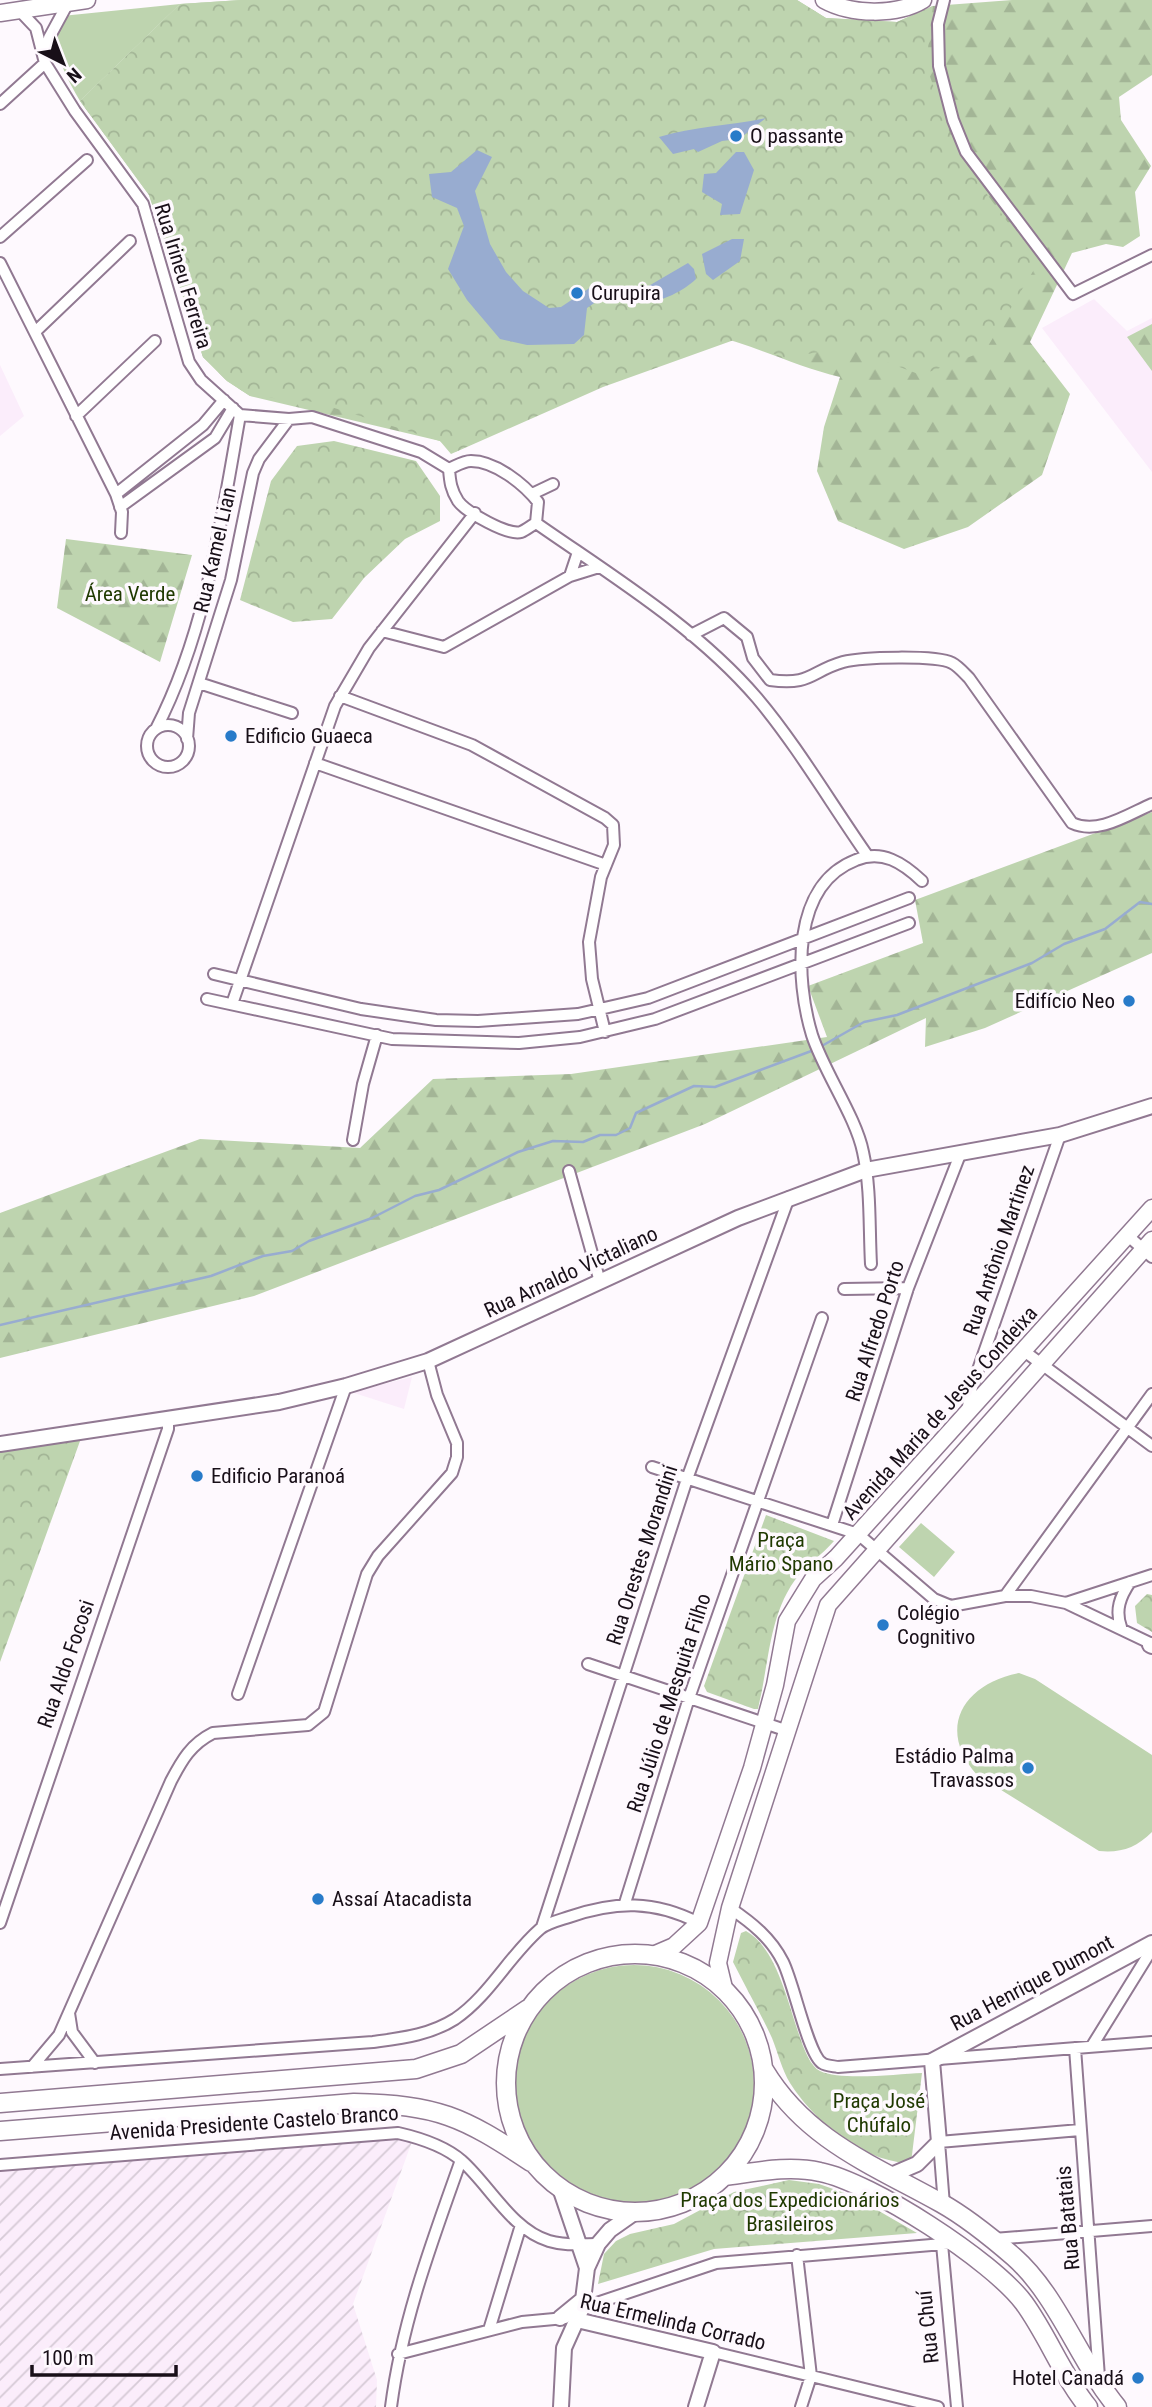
<svg xmlns="http://www.w3.org/2000/svg" width="1152" height="2407" font-family="'Roboto Condensed',sans-serif">
<style>
.built{fill:#fbedfb}
.industrial{fill:url(#industrial-furrows)}
.grass{fill:#bed4af}
.forest{fill:url(#forest-firs)}
.park{fill:url(#park-crowns)}
.water{fill:#98acd0}
.lines{fill:none;stroke-linecap:round;stroke-linejoin:round}
.stream{stroke:#98acd0;stroke-width:2.5}
.minor-casing{stroke:#917992;stroke-width:14}
.tertiary-casing{stroke:#917992;stroke-width:18}
.secondary-casing{stroke:#917992;stroke-width:19}
.primary-casing{stroke:#917992;stroke-width:21}
.minor{stroke:#fff;stroke-width:10}
.tertiary{stroke:#fff;stroke-width:14}
.secondary{stroke:#fff;stroke-width:16}
.primary{stroke:#fff;stroke-width:18}
.poi-dot{fill:#287bc9;stroke:#fef9fe;stroke-width:2.5}
.labels{text-anchor:middle;stroke-width:7;stroke-linejoin:round;paint-order:stroke}
.poi-label{font-size:21px;fill:#180f18;stroke:#fef9fe;text-anchor:start}
.street-label{font-size:21px;fill:#180f18;stroke:#fef9fe}
.park-label{font-size:21px;fill:#1f3900;stroke:#fef9fe}
</style>
<defs>
<pattern id="industrial-furrows" width="10" height="10" patternUnits="userSpaceOnUse" patternTransform="scale(1.75)"><rect width="10" height="10" fill="#fbedfb"/><path d="M-1 1l2-2M0 10L10 0M9 11l2-2" fill="none" stroke="#d6cad6"/></pattern>
<pattern id="forest-firs" width="22" height="20" patternUnits="userSpaceOnUse" patternTransform="scale(1.75)"><rect width="22" height="20" fill="#bed4af"/><path d="M5 1l3.5 6h-7zM16 11l3.5 6h-7z" fill="#a3b596"/></pattern>
<pattern id="park-crowns" width="20" height="18" patternUnits="userSpaceOnUse" patternTransform="scale(1.75)"><rect width="20" height="18" fill="#bed4af"/><path d="M2 6a3 3 0 1 1 6 0M12 15a3 3 0 1 1 6 0" fill="none" stroke="#a3b596"/></pattern>
</defs>
<rect width="100%" height="100%" fill="#fef9fe"/>
<path class="built" d="M1094 299 1127 331 1152 318V472L1042 328Z
M0 365 24 416 0 436Z
M412 1377 404 1409 351 1392Z"/>
<path class="industrial" d="M414 2136 353 2304 377 2380 376 2407H0V2165Z"/>
<path class="grass" d="M180 4 80 101C65 75 48 45 62 16Z
M921 1523 955 1552 934 1577 899 1547Z
M1019 1673 1035 1679 1152 1755V1832C1136 1848 1121 1853 1099 1851L977 1775C936 1729 963 1684 1019 1673Z
M514 2085a120 120 0 1 1 240 0a120 120 0 1 1-240 0Z"/>
<path class="forest" d="M241 0H797L826 18 897 22 933 6 1012 0H1152V75L1119 97 1121 120 1151 166 1135 192 1140 236 1123 247 1106 244 1072 253 1030 342 1070 394 1042 475 968 527 904 549 838 521 817 471 824 427 840 377C794 366 753 344 706 334L455 452 440 441 250 396 227 381 203 357 149 195 80 101 180 4Z
M1152 324V371L1127 337Z
M66 539 192 555 160 662 57 608Z
M1152 812V953L985 1028 925 1047 926 1018 705 1124 254 1296 0 1358V1213L200 1139 360 1148 433 1079 571 1074 827 1037 808 986 923 943 915 900Z"/>
<path class="park" d="M241 0H797L826 18 897 22 933 6 926 65 957 154 1038 263 985 351 921 375 846 347 786 358 734 340 603 387 451 454 440 441 315 402 250 396 227 381 203 357 149 195 80 101 180 4Z
M334 441 416 461 440 496V521L405 539 364 578 332 619 293 622 240 600 271 481 297 446Z
M84 1430 0 1662V1444Z
M766 1515 834 1541C822 1555 806 1565 795 1580 769 1616 769 1663 759 1704L758 1709H754L707 1692 704 1686Z
M1147 1594 1152 1595V1632L1137 1623 1135 1606Z
M746 1931C790 1955 794 2059 820 2071 841 2081 897 2074 922 2073L911 2163C864 2163 814 2121 790 2083 782 2070 778 2053 772 2038 760 2012 746 1988 733 1962L741 1933Z
M789 2180 819 2184 853 2196 917 2233 714 2249 598 2284 604 2254 616 2241 630 2234 674 2224 734 2192Z"/>
<path class="water" d="M766 118 739 139 722 141 698 152 694 149 673 154 659 137C694 126 730 126 766 118Z
M477 150 492 157 475 191 490 244 506 272 523 291 549 308 561 307 591 287H607L609 293 587 308 584 335 574 344 527 345 500 339 467 300 448 269 464 226 457 208 432 197 429 174 451 172Z
M736 152H744L754 170 740 214 720 215 722 204 702 192 704 174 716 173Z
M732 239H744L740 261 713 280 706 274 702 254Z
M688 263 694 269 696 279C684 291 653 307 636 302L640 291Z"/>
<g class="lines">
<path class="stream" d="M820 1047 864 1022 897 1015 1032 963 1064 944 1105 929 1140 902 1152 904
M0 1325 211 1276 263 1256 292 1251 309 1241 372 1218 415 1196 439 1190 518 1152 553 1141 583 1142 600 1135H616L630 1128 636 1113 694 1086 715 1087 814 1050"/>
<g class="minor-casing">
<path id="minor" d="M944 0 938 24 939 66 953 120 966 152 1073 294 1152 255
M19 10 36 28 45 63 75 111 143 204 189 362 201 380 240 415 289 419 312 417 421 452 449 469
M46 57 49 38 68 3
M0 104 45 63
M0 237 87 160
M0 263 116 494 122 512 121 533
M35 332 130 241
M76 416 155 341
M449 469C456 466 463 461 471 461 495 461 524 484 538 502L536 523
M449 469C450 482 451 490 458 501 466 512 508 536 521 532 526 530 532 525 536 523
M116 494 203 425 224 400
M532 494 553 484
M120 507 215 438 233 408
M536 523C612 576 696 627 757 698 796 744 832 805 867 855
M570 576 578 552
M382 631 444 647 570 576 599 567
M691 635 724 618 747 637 753 658 770 680C811 686 811 671 843 662 862 657 936 655 952 663 958 666 964 673 969 678L1072 823C1098 835 1127 815 1152 804
M199 683 292 713
M340 696 472 745 605 818 613 825 614 845 601 877 589 942 592 979 605 1032
M147 746a21 21 0 1 1 42 0a21 21 0 1 1-42 0Z
M156 729C206 632 221 522 240 415
M187 739 189 713 231 580 253 473 259 459 289 419
M315 763 606 865
M214 974 361 1009 436 1020 478 1021 578 1014 648 998 909 898
M207 999 392 1039 519 1043 580 1037 655 1019 909 923
M232 1004 335 706 369 648 475 513
M353 1140 363 1084 377 1035
M569 1171 600 1282
M1127 1235 1152 1257
M871 1264C869 1227 871 1188 863 1152 856 1117 824 1072 812 1035 795 979 791 885 856 860 882 849 903 863 922 881
M844 1289 908 1288
M1024 1351 1152 1446
M967 1411 972 1387 1060 1135
M652 1467 858 1534 934 1599 951 1606 1005 1596H1031L1066 1603 1152 1644
M832 1525 908 1288 961 1152
M1005 1596 1152 1394
M1066 1603 1152 1575
M1121 1627C1115 1610 1120 1597 1130 1582
M588 1664 788 1731
M238 1694 346 1386
M625 1903 689 1698 822 1318
M730 1908C752 1923 771 1938 783 1962 794 1984 808 2054 822 2063 826 2066 833 2066 838 2067L1152 2042
M0 1923 168 1429V1418
M542 1927 687 1479 789 1197
M69 2013 72 2032 95 2063
M1092 2046 1152 1949
M1075 2048 1099 2377
M32 2067 59 2035 171 1781C182 1760 191 1744 213 1733L308 1725 324 1712 367 1574 378 1556 452 1473 457 1457V1443L437 1395 428 1361
M0 2069 373 2042C402 2038 430 2035 455 2019 489 1996 509 1956 540 1929 547 1923 560 1920 569 1917 616 1901 654 1900 699 1923
M0 2165 398 2133C420 2138 445 2146 462 2161 490 2186 512 2230 549 2241 565 2246 582 2244 598 2244
M944 2205 939 2142 1080 2130
M994 2239 1152 2226
M942 2244 957 2407
M797 2255 811 2376 801 2407
M582 2308 716 2263 955 2243
M489 2330 521 2225
M713 2352 938 2407
M398 2354 522 2322 565 2318
M391 2407C402 2321 432 2242 461 2160"/>
</g>
<g class="tertiary-casing">
<path id="tertiary" d="M0 1444 279 1402 346 1386 428 1361 738 1218 866 1170 1060 1135 1152 1106
M1150 1645 1152 1646
M889 2176 917 2164 939 2142 932 2061 1152 1943
M560 2188 587 2268
M560 2318 582 2300
M577 2320 713 2352 696 2407
M561 2407 564 2348 582 2308 587 2268 598 2244 610 2230 637 2211"/>
</g>
<g class="secondary-casing">
<path id="secondary" d="M824 0C851 15 897 16 923 0
M0 13 87 0
M653 1955 674 1946 699 1923 752 1768 775 1685 787 1621 813 1579 836 1558 1152 1208
M724 1988 718 1963 730 1908 828 1605 1152 1240"/>
</g>
<g class="primary-casing">
<path id="primary" d="M506 2083a129 129 0 1 1 258 0a129 129 0 1 1-258 0Z
M764 2070C806 2140 873 2165 941 2203 966 2217 992 2238 1014 2257 1058 2296 1079 2361 1117 2407
M0 2103 416 2069 461 2054 528 2009
M0 2131 354 2103C438 2105 462 2116 531 2162
M725 2176C756 2172 789 2165 820 2172 871 2182 993 2261 1024 2303 1048 2336 1062 2375 1088 2407"/>
</g>
<use href="#minor" class="minor"/>
<use href="#tertiary" class="tertiary"/>
<use href="#secondary" class="secondary"/>
<use href="#primary" class="primary"/>
</g>
<g class="poi-dot">
<circle cx="736" cy="136" r="7"/>
<circle cx="577" cy="293" r="7"/>
<circle cx="231" cy="736" r="7"/>
<circle cx="1129" cy="1001" r="7"/>
<circle cx="197" cy="1476" r="7"/>
<circle cx="883" cy="1625" r="7"/>
<circle cx="1028" cy="1768" r="7"/>
<circle cx="318" cy="1899" r="7"/>
<circle cx="1138" cy="2378" r="7"/>
</g>
<g class="labels">
<g class="poi-label">
<text x="750" y="143">O passante</text>
<text x="591" y="300">Curupira</text>
<text x="245" y="743">Edificio Guaeca</text>
<text x="1115" y="1008" text-anchor="end">Edifício Neo</text>
<text x="211" y="1483">Edificio Paranoá</text>
<text x="897" y="1620">Colégio<tspan x="897" dy="24">Cognitivo</tspan></text>
<text x="1014" y="1763" text-anchor="end">Estádio Palma<tspan x="1014" dy="24">Travassos</tspan></text>
<text x="332" y="1906">Assaí Atacadista</text>
<text x="1124" y="2385" text-anchor="end">Hotel Canadá</text>
</g>
<g class="street-label">
<text transform="translate(183 276) rotate(73)" y="7">Rua Irineu Ferreira</text>
<text transform="translate(215 550) rotate(-77)" y="7">Rua Kamel Lian</text>
<text transform="translate(999 1250) rotate(-71)" y="7">Rua Antônio Martinez</text>
<text transform="translate(571 1272) rotate(-25)" y="7">Rua Arnaldo Victaliano</text>
<text transform="translate(875 1331) rotate(-72)" y="7">Rua Alfredo Porto</text>
<text transform="translate(940 1413) rotate(-48)" y="7">Avenida Maria de Jesus Condeixa</text>
<text transform="translate(642 1555) rotate(-72)" y="7">Rua Orestes Morandini</text>
<text transform="translate(66 1664) rotate(-71)" y="7">Rua Aldo Focosi</text>
<text transform="translate(669 1703) rotate(-72)" y="7">Rua Júlio de Mesquita Filho</text>
<text transform="translate(1032 1983) rotate(-28)" y="7">Rua Henrique Dumont</text>
<text transform="translate(254 2123) rotate(-4)" y="7">Avenida Presidente Castelo Branco</text>
<text transform="translate(1068 2218) rotate(-95)" y="7">Rua Batatais</text>
<text transform="translate(673 2322) rotate(13)" y="7">Rua Ermelinda Corrado</text>
<text transform="translate(928 2327) rotate(-96)" y="7">Rua Chuí</text>
</g>
<g class="park-label">
<text x="130" y="601">Área Verde</text>
<text x="781" y="1547">Praça<tspan x="781" dy="24">Mário Spano</tspan></text>
<text x="879" y="2108">Praça José<tspan x="879" dy="24">Chúfalo</tspan></text>
<text x="790" y="2207">Praça dos Expedicionários<tspan x="790" dy="24">Brasileiros</tspan></text>
</g>
</g>
<g transform="translate(63 63) rotate(138)" stroke="#fef9fe" stroke-width="5" paint-order="stroke">
<path d="M0-5L12 26L0 18L-12 26Z" fill="#180f18"/>
<text y="-10" font-size="19" font-weight="bold" text-anchor="middle" fill="#180f18">N</text>
</g>
<path d="M32 2365v10h144v-10" fill="none" stroke="#180f18" stroke-width="3.5"/>
<text x="42" y="2365" font-size="21" fill="#180f18" stroke="#fef9fe" stroke-width="5" paint-order="stroke">100 m</text>
</svg>
